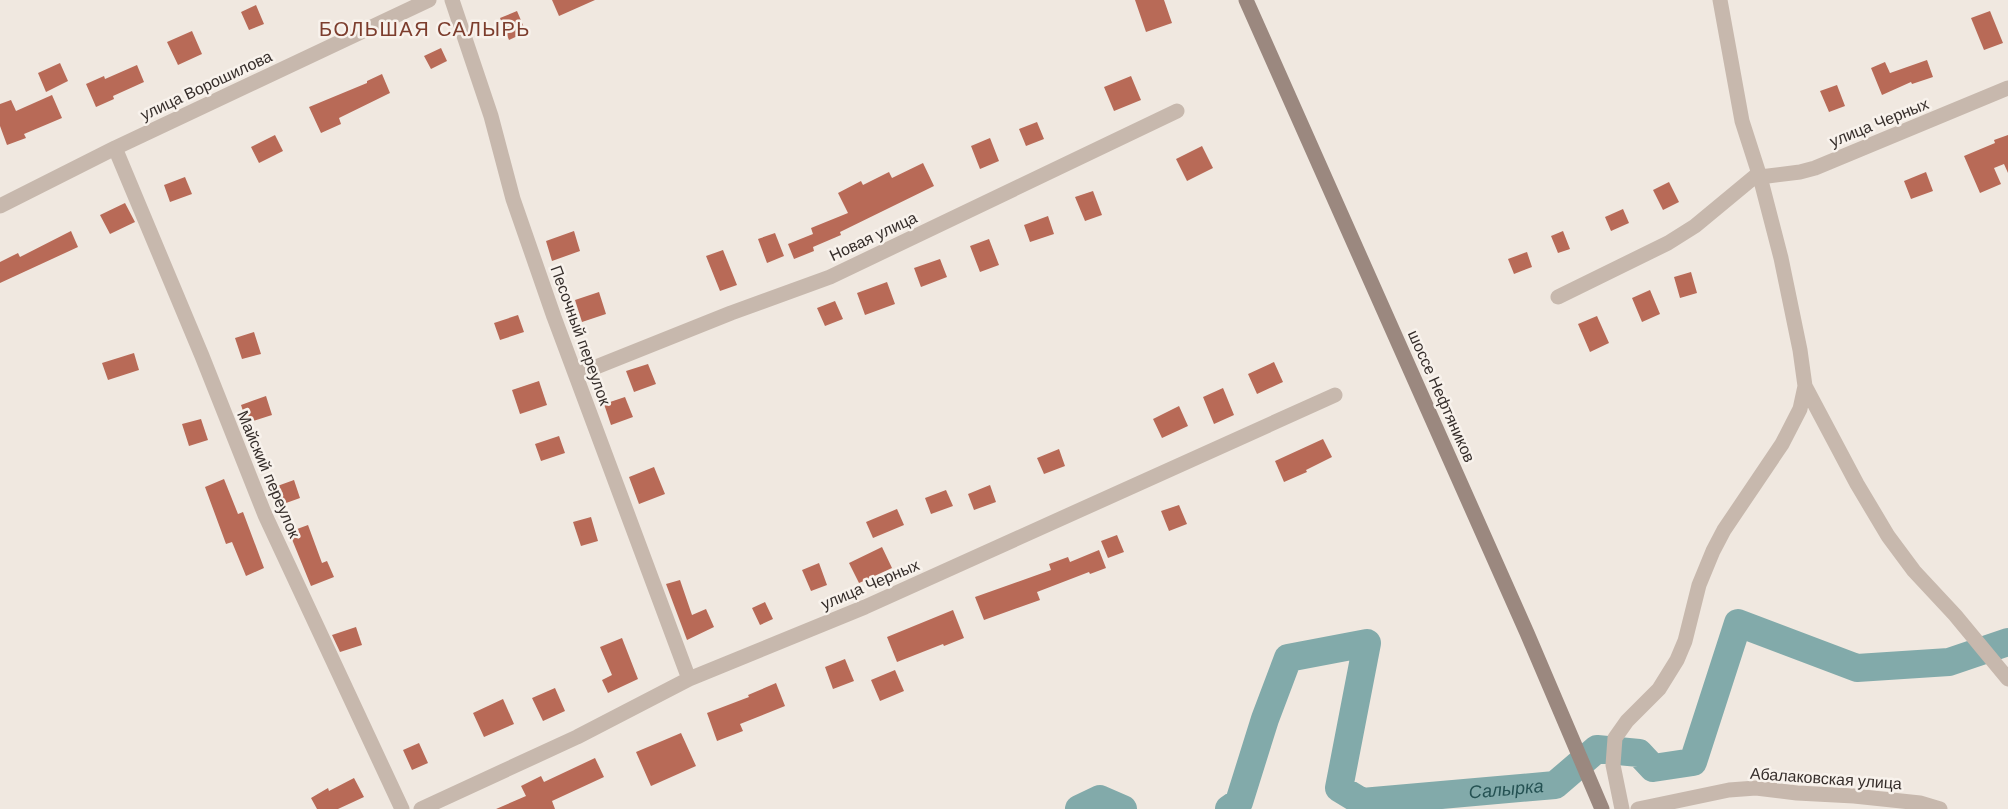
<svg xmlns="http://www.w3.org/2000/svg" width="2008" height="809" font-family="'DM Sans',sans-serif">
<style>
.lines{fill:none;stroke-linecap:round;stroke-linejoin:round}
.river{stroke:#82aaaa;stroke-width:28}
.building{fill:#b86a57}
.minor{stroke:#c7b8ad;stroke-width:15}
.secondary{stroke:#9b887f;stroke-width:15}
.labels{text-anchor:middle;stroke-width:5;stroke-linejoin:round;paint-order:stroke}
.street-label{font-size:16px;fill:#362e2b;stroke:#f8f2ec}
.water-label{font-size:18px;font-style:italic;fill:#255253;stroke:#f8f2ec}
.quarter-label{font-size:20px;letter-spacing:1.5px;fill:#7c3d2d;stroke:#f8f2ec}
</style>
<rect width="100%" height="100%" fill="#f0e8e0"/>
<g class="lines">
<g class="river">
<path d="M1079 809 1100 799 1123 809"/>
<path id="s1" d="M1229 809 1239 802 1265 719 1288 658 1367 643 1339 788 1362 802 1555 785 1597 749 1639 753 1653 768 1693 762 1738 623 1857 668 1949 662 2008 642"/>
</g>
</g>
<path class="building" d="M552 0H595L559 16Z
M1135 0H1164L1172 23 1146 32Z
M256 5 264 24 249 30 241 12Z
M517 11 526 32 509 40 500 18Z
M1990 11 2003 43 1984 50 1971 18Z
M192 31 202 54 178 65 167 42Z
M441 48 447 61 431 69 424 56Z
M1927 60 1933 77 1912 84 1911 82 1882 95 1871 68 1885 62 1890 73Z
M60 63 68 81 46 92 38 73Z
M137 65 144 82 113 96 114 99 96 107 86 84 104 76 105 79Z
M382 74 390 93 339 118 341 124 321 133 309 107 367 83V81Z
M1131 76 1141 100 1114 111 1104 87Z
M1837 85 1845 106 1829 112 1820 91Z
M52 95 62 118 24 134 26 138 7 145 0 126V104L11 100 16 111Z
M1037 122 1044 139 1026 146 1019 129Z
M275 135 283 151 259 163 251 147Z
M2008 135V173L2004 164 1994 168 2001 184 1980 193 1964 156 1995 143 1994 140Z
M990 138 999 161 980 169 971 146Z
M1202 146 1213 168 1187 181 1176 159Z
M923 163 934 186 840 232 841 235 813 247 814 251 794 259 788 244 813 234 811 228 848 213 838 193 861 181 863 185 889 172 892 178Z
M1926 172 1933 191 1911 199 1904 181Z
M185 177 192 194 170 202 164 185Z
M1669 182 1679 202 1663 210 1653 190Z
M1093 191 1102 215 1085 221 1075 197Z
M125 203 135 222 110 234 100 215Z
M1623 209 1629 223 1611 231 1605 217Z
M1048 216 1054 234 1030 242 1024 225Z
M71 231 78 247 0 283V262L18 253 20 257Z
M574 231 580 251 552 261 546 241Z
M1563 231 1570 249 1558 253 1551 236Z
M775 233 784 256 767 263 758 239Z
M989 239 999 265 980 272 970 246Z
M723 250 737 285 720 291 706 256Z
M1527 252 1532 267 1514 274 1508 259Z
M940 259 947 277 921 287 914 268Z
M1691 272 1697 293 1680 298 1674 277Z
M887 282 895 304 865 315 857 293Z
M1650 290 1660 314 1642 322 1632 298Z
M599 292 606 314 582 322 575 300Z
M835 301 843 319 825 326 817 308Z
M518 315 524 332 500 340 494 323Z
M1597 316 1609 343 1590 352 1578 324Z
M254 332 261 354 242 359 235 338Z
M134 353 139 370 108 380 102 363Z
M1274 362 1283 382 1257 394 1248 374Z
M648 364 656 384 634 392 626 371Z
M539 381 547 405 520 414 512 390Z
M1223 388 1234 415 1214 424 1203 397Z
M266 396 272 415 247 423 241 405Z
M625 397 633 417 611 425 604 404Z
M1179 406 1188 426 1162 438 1153 419Z
M201 419 208 440 189 446 182 424Z
M559 436 565 453 541 461 535 444Z
M1323 439 1332 457 1306 470 1307 472 1284 482 1275 461Z
M1059 449 1065 466 1044 474 1037 458Z
M654 467 665 494 639 504 629 477Z
M224 479 238 514 243 512 264 568 246 576 232 542 226 544 205 487Z
M294 480 300 498 275 507 269 489Z
M990 485 996 502 974 510 968 494Z
M946 490 953 506 931 514 925 498Z
M1179 505 1187 524 1169 531 1161 511Z
M897 509 904 525 873 538 866 522Z
M591 517 598 541 581 546 573 522Z
M308 525 322 563 327 561 334 577 311 586 289 532Z
M1117 535 1124 552 1108 558 1101 541Z
M882 547 892 568 859 583 849 563Z
M1099 550 1106 568 1090 574 1089 572 1037 592 1040 600 984 620 975 597 1051 570 1049 564 1068 557 1070 562Z
M819 563 827 585 811 591 802 570Z
M680 580 692 615 706 609 714 627 687 640 666 584Z
M765 602 773 619 760 625 752 608Z
M953 610 964 638 944 646 943 644 897 662 887 637Z
M356 627 362 645 340 652 332 635Z
M622 638 638 679 608 693 602 680 612 675 600 647Z
M845 659 854 681 833 689 825 667Z
M895 670 904 691 880 701 871 680Z
M776 683 785 706 740 724 743 731 717 741 707 713 749 697 748 695Z
M555 688 565 711 543 721 532 698Z
M503 699 514 724 484 737 473 713Z
M681 733 696 766 651 786 636 752Z
M419 743 428 763 412 770 403 750Z
M595 758 604 777 552 801 555 809H496L526 796 521 786 541 776 544 782Z
M354 778 364 797 338 809H317L311 798 328 788 329 791Z"/>
<g class="lines">
<path class="minor" d="M452 0 491 116 513 199 554 317 689 679
M115 148 202 356 265 515 402 809
M1760 177 1800 172 1815 168 2008 88
M0 206 115 148 429 0
M1558 297 1668 243 1695 226 1759 173
M576 375 731 313 830 277 1177 111
M1805 386 1857 484 1888 536 1914 571 1955 615 2008 679
M421 809 577 737 689 679 865 607 1335 395
M1622 809 1613 765 1615 738 1627 721 1659 689 1677 660 1685 641 1699 585 1713 551 1724 530 1782 444 1800 409 1805 386 1800 350 1781 258 1760 177 1742 121 1720 0
M1638 809 1729 790 1756 788 1797 793 1854 796 1920 803 1940 809"/>
<path class="secondary" d="M1246 0 1527 633 1602 809"/>
</g>
<g class="labels">
<g class="street-label">
<text transform="translate(206 85) rotate(-25)" y="6">улица Ворошилова</text>
<text transform="translate(1879 122) rotate(-22)" y="6">улица Черных</text>
<text transform="translate(873 236) rotate(-25)" y="6">Новая улица</text>
<text transform="translate(581 335) rotate(70)" y="6">Песочный переулок</text>
<text transform="translate(1442 396) rotate(66)" y="6">шоссе Нефтяников</text>
<text transform="translate(269 474) rotate(67)" y="6">Майский переулок</text>
<text transform="translate(870 584) rotate(-23)" y="6">улица Черных</text>
<text transform="translate(1826 778) rotate(4)" y="6">Абалаковская улица</text>
</g>
<g class="water-label">
<text dy="6" stroke="none"><textPath href="#s1" startOffset="564">Салырка</textPath></text>
</g>
<g class="quarter-label">
<text x="425" y="36">БОЛЬШАЯ САЛЫРЬ</text>
</g>
</g>
</svg>
